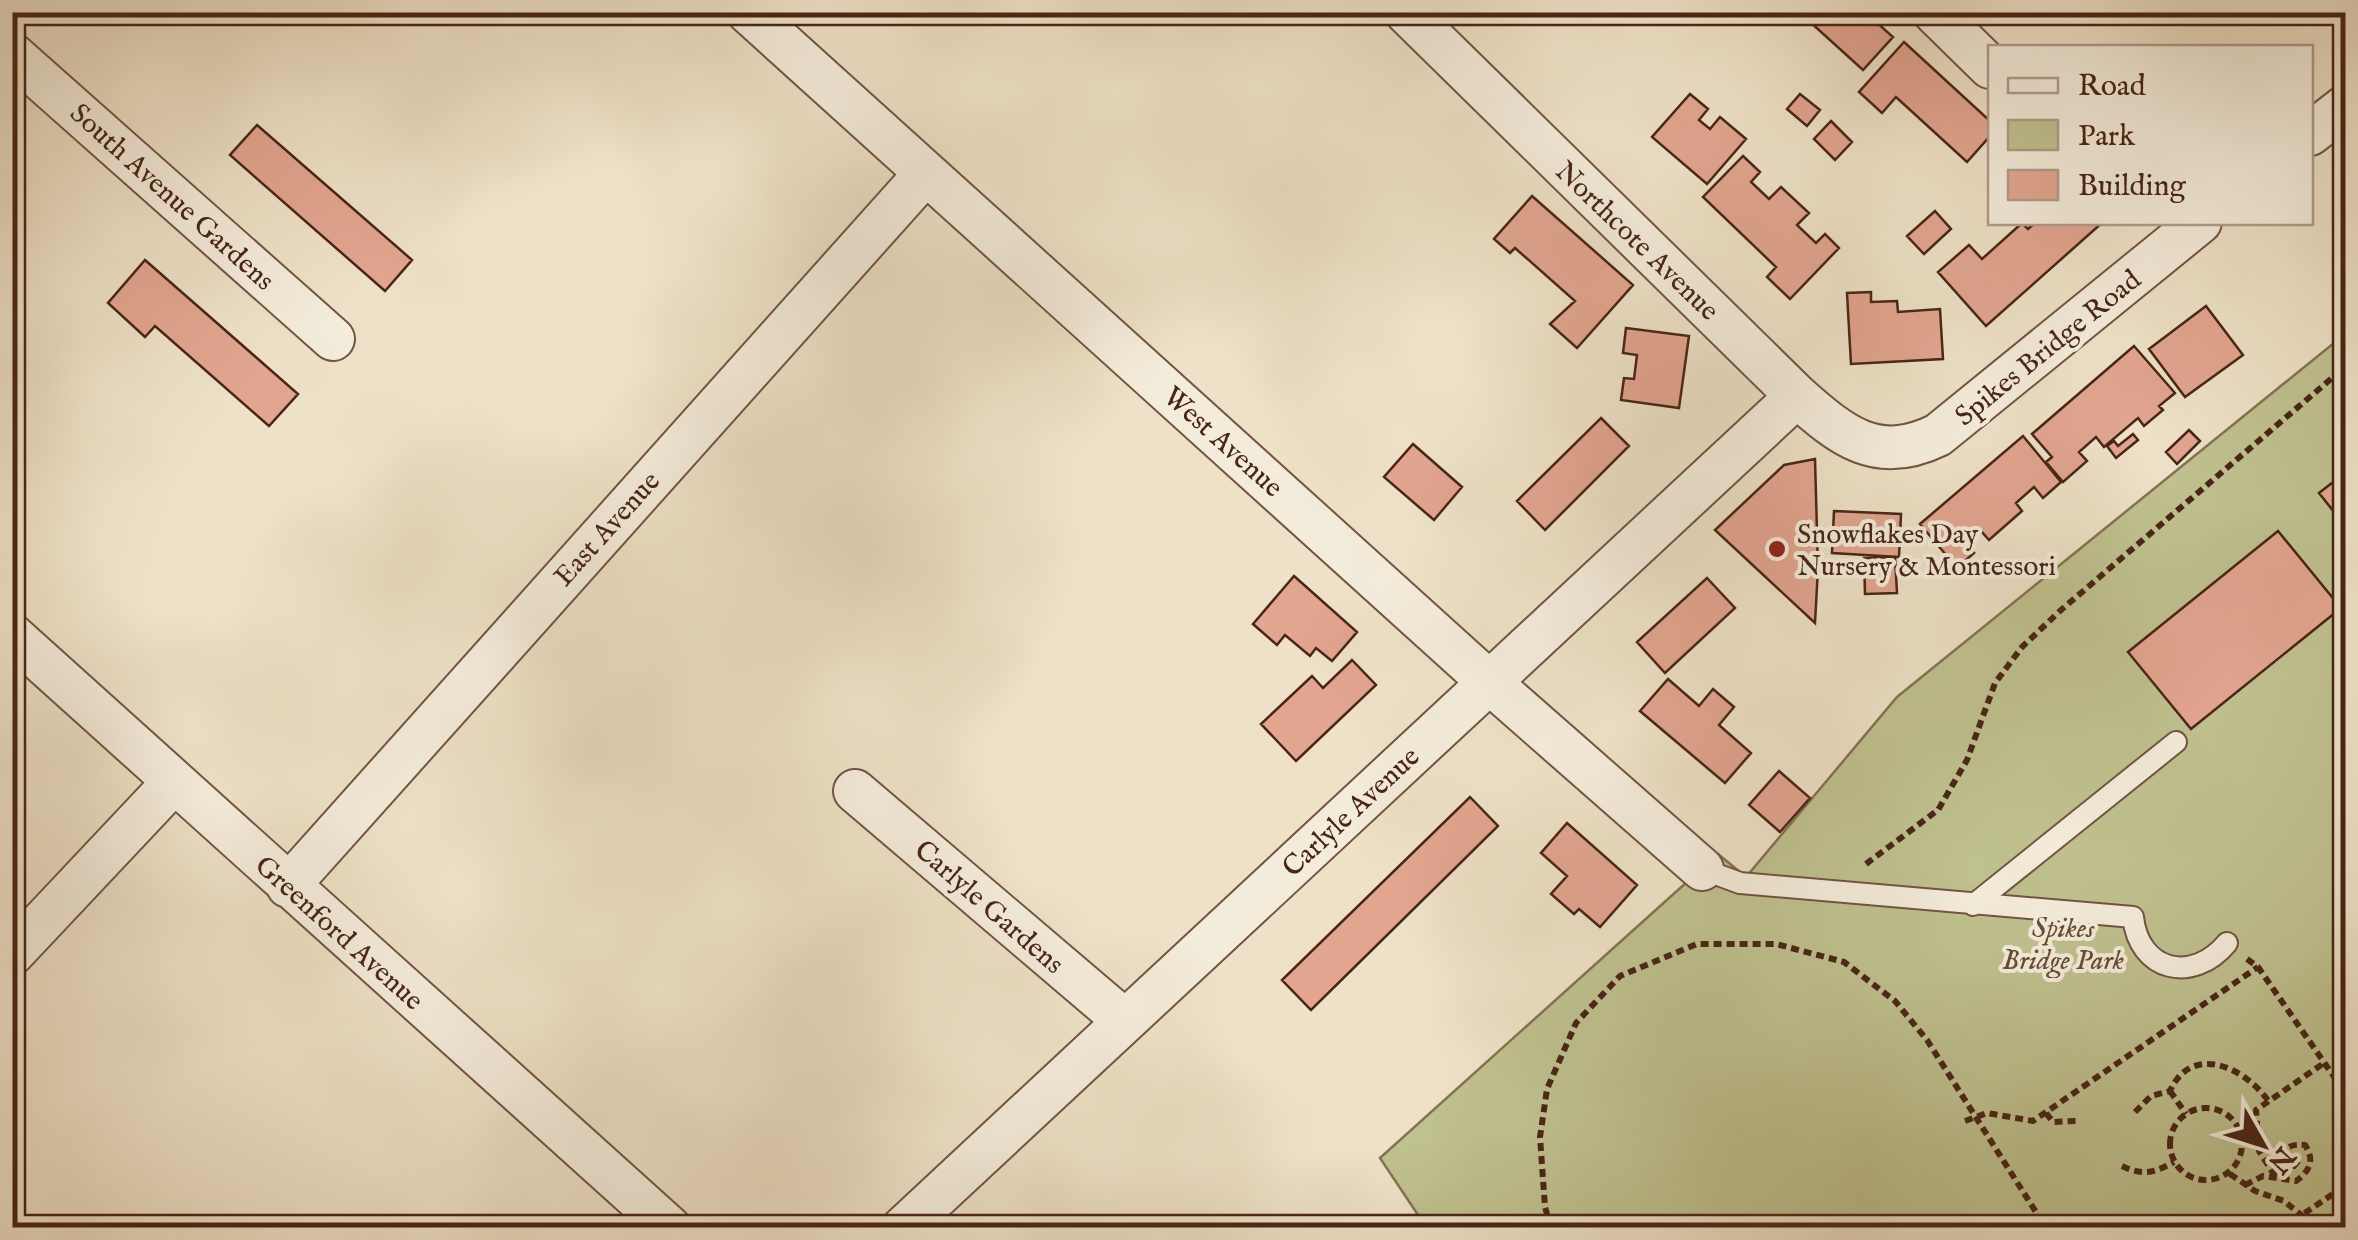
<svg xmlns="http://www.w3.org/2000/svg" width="2358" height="1240" font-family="'IM FELL English',serif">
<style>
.green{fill:#c0c190;stroke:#847353;stroke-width:2.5}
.building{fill:#e2a590;stroke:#482516;stroke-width:2.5}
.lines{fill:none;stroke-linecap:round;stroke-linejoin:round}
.service-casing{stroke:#725442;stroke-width:24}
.minor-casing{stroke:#725442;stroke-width:46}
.path{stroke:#482516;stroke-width:6;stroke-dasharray:8 5;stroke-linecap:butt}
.service{stroke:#f4ecdb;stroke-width:20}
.minor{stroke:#f4ecdb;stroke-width:42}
.poi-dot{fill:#8f2418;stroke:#f4ecdb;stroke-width:4}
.labels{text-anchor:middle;stroke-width:8;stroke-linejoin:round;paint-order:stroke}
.street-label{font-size:28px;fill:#482516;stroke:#f4ecdb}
.poi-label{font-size:28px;fill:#482516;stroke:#f4ecdb;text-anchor:start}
.park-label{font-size:28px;font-style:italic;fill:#664c34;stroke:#f4ecdb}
</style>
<rect width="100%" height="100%" fill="#eee1c7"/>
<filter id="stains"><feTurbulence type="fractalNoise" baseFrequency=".002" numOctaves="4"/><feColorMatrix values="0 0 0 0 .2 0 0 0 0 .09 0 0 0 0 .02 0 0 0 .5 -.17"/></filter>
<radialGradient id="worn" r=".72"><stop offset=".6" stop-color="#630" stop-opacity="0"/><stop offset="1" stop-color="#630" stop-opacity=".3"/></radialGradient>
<path class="green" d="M2345 334V1227H1426L1380 1158 1718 854 1746 877 1897 697Z"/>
<path class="building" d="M1799 12H1865L1893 37 1863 70Z
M1904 42 1990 121V136L1967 162 1896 97 1882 113 1859 92Z
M1690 94 1708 109 1699 120 1710 129 1720 117 1746 139 1707 184 1652 137Z
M1800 94 1820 110 1807 126 1787 109Z
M1831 121 1852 142 1835 160 1814 139Z
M257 125 412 260 385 291 230 155Z
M1743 156 1760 172 1751 182 1769 199 1781 187 1809 213 1797 225 1816 243 1825 234 1839 248 1790 299 1767 277 1776 267 1703 197Z
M1532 196 1633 285 1577 348 1550 324 1575 301 1515 248 1510 253 1494 239Z
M1935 211 1951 229 1924 254 1907 236Z
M2036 222H2103L1986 326 1938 272 1969 245 1982 259 2022 223 2028 229Z
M145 260 298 394 269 426 155 326 145 337 108 303Z
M1871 292V302L1897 301 1898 312 1940 309 1943 359 1851 364 1847 293Z
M2206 306 2243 355 2185 397 2149 349Z
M1626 328 1689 336 1679 408 1621 400 1624 378 1634 379 1637 355 1623 353Z
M2134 346 2175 393 2159 406 2163 410 2144 426 2138 418 2104 447 2096 437 2079 452 2087 461 2063 482 2046 462 2052 457 2032 434Z
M1601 418 1629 446 1545 530 1517 501Z
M2189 430 2200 441 2177 464 2166 452Z
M2133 434 2138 440 2116 458 2107 446 2114 441 2118 446Z
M2023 436 2061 482 2043 498 2034 487 2016 503 2022 511 1989 540 1981 531 1965 544 1974 553 1957 568 1920 524Z
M1413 444 1462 487 1434 520 1384 477Z
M1815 459 1818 568 1815 623 1715 530 1784 465Z
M2346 472V519L2342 522 2319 493Z
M1834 511 1901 514 1899 557 1832 553Z
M2278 531 2341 608 2191 729 2128 652Z
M1895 557 1897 593 1865 594 1864 558Z
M1294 576 1357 632 1332 661 1316 648 1310 656 1285 635 1277 645 1253 624Z
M1707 578 1735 608 1665 673 1637 642Z
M1352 660 1376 685 1296 761 1261 724 1312 676 1323 688Z
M1668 679 1699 706 1713 689 1734 707 1719 725 1751 753 1725 783 1640 711Z
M1779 771 1810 798 1780 832 1749 805Z
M1470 797 1498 826 1311 1010 1282 980Z
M1567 823 1637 885 1600 927 1579 909 1574 914 1551 894 1567 876 1541 853Z"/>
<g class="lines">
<g class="service-casing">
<path id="service" d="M1702 869 1740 883 2133 917C2139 972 2193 984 2227 943
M1973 905 2176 742"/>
</g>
<g class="minor-casing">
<path id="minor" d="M748 12 1489 682 1702 869
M1406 12 1797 396C1842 436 1877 465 1938 435L2200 222
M1934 12 1990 67
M12 54 333 339
M2310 134 2346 106
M12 635 670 1228
M855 791 1125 1021
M288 886 926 173
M12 954 174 782
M903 1228 1797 396"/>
</g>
<path class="path" d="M1866 864 1938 810 1967 760 1995 683 2022 647 2061 610 2346 366
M2247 959 2258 967 2346 1094
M2170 1091 2186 1114
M2170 1144a36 36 0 1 1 72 0a36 36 0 1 1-72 0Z
M2135 1112 2151 1096 2170 1091C2192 1042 2246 1068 2269 1102
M2046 1113 2053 1122 2076 1121
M1965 1121 1987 1113 2033 1121 2258 967
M2122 1166C2143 1176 2154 1173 2174 1162
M2230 1174 2255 1191 2284 1201 2317 1228
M2275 1176 2259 1151 2256 1110 2324 1063
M2245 1185 2263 1176 2296 1181C2310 1171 2315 1160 2305 1145 2292 1144 2286 1146 2280 1157L2286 1165 2294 1166 2299 1160 2296 1156
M1551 1228 1545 1207 1540 1137 1547 1089 1576 1023 1620 976 1697 944H1776L1844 962 1895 1001 1927 1040 2046 1228
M2283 1228 2346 1185"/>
<use href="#service" class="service"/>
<use href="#minor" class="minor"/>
</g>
<circle class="poi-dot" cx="1777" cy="549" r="10"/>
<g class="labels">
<g class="street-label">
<text transform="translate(173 196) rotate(42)" y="10">South Avenue Gardens</text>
<text transform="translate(1638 240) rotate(44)" y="10">Northcote Avenue</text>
<text transform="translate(2047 347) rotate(-39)" y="10">Spikes Bridge Road</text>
<text transform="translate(1224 441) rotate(42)" y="10">West Avenue</text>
<text transform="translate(606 528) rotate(-48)" y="10">East Avenue</text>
<text transform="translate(1350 811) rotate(-43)" y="10">Carlyle Avenue</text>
<text transform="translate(990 906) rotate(41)" y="10">Carlyle Gardens</text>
<text transform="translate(340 932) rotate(42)" y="10">Greenford Avenue</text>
</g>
<g class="poi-label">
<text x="1797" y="543">Snowflakes Day<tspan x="1797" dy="32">Nursery &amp; Montessori</tspan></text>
</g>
<g class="park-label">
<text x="2063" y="937">Spikes<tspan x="2063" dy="32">Bridge Park</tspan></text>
</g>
</g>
<rect width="2358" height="1240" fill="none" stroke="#eee1c7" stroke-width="50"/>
<rect x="15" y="15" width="2328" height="1210" fill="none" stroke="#482516" stroke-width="5"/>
<rect x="25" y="25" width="2308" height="1190" fill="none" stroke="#482516" stroke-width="2.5"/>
<rect x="1988" y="45" width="325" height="180" fill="#f4ecdb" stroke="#af9c8c" stroke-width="2.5"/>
<rect x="2008" y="78" width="50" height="15" fill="#f4ecdb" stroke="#af9c8c" stroke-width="2.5"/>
<text x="2078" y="95" font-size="30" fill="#482516">Road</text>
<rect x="2008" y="120" width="50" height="30" fill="#c0c190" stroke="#af9c8c" stroke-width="2.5"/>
<text x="2078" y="145" font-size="30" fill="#482516">Park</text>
<rect x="2008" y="170" width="50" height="30" fill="#e2a590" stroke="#af9c8c" stroke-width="2.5"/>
<text x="2078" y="195" font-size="30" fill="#482516">Building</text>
<g transform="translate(2263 1145) rotate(129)" stroke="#f4ecdb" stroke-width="8" paint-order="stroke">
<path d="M0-8L18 38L0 25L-18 38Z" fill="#482516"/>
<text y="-15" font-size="28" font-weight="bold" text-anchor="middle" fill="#482516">N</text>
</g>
<rect width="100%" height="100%" filter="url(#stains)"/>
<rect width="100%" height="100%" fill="url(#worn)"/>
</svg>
